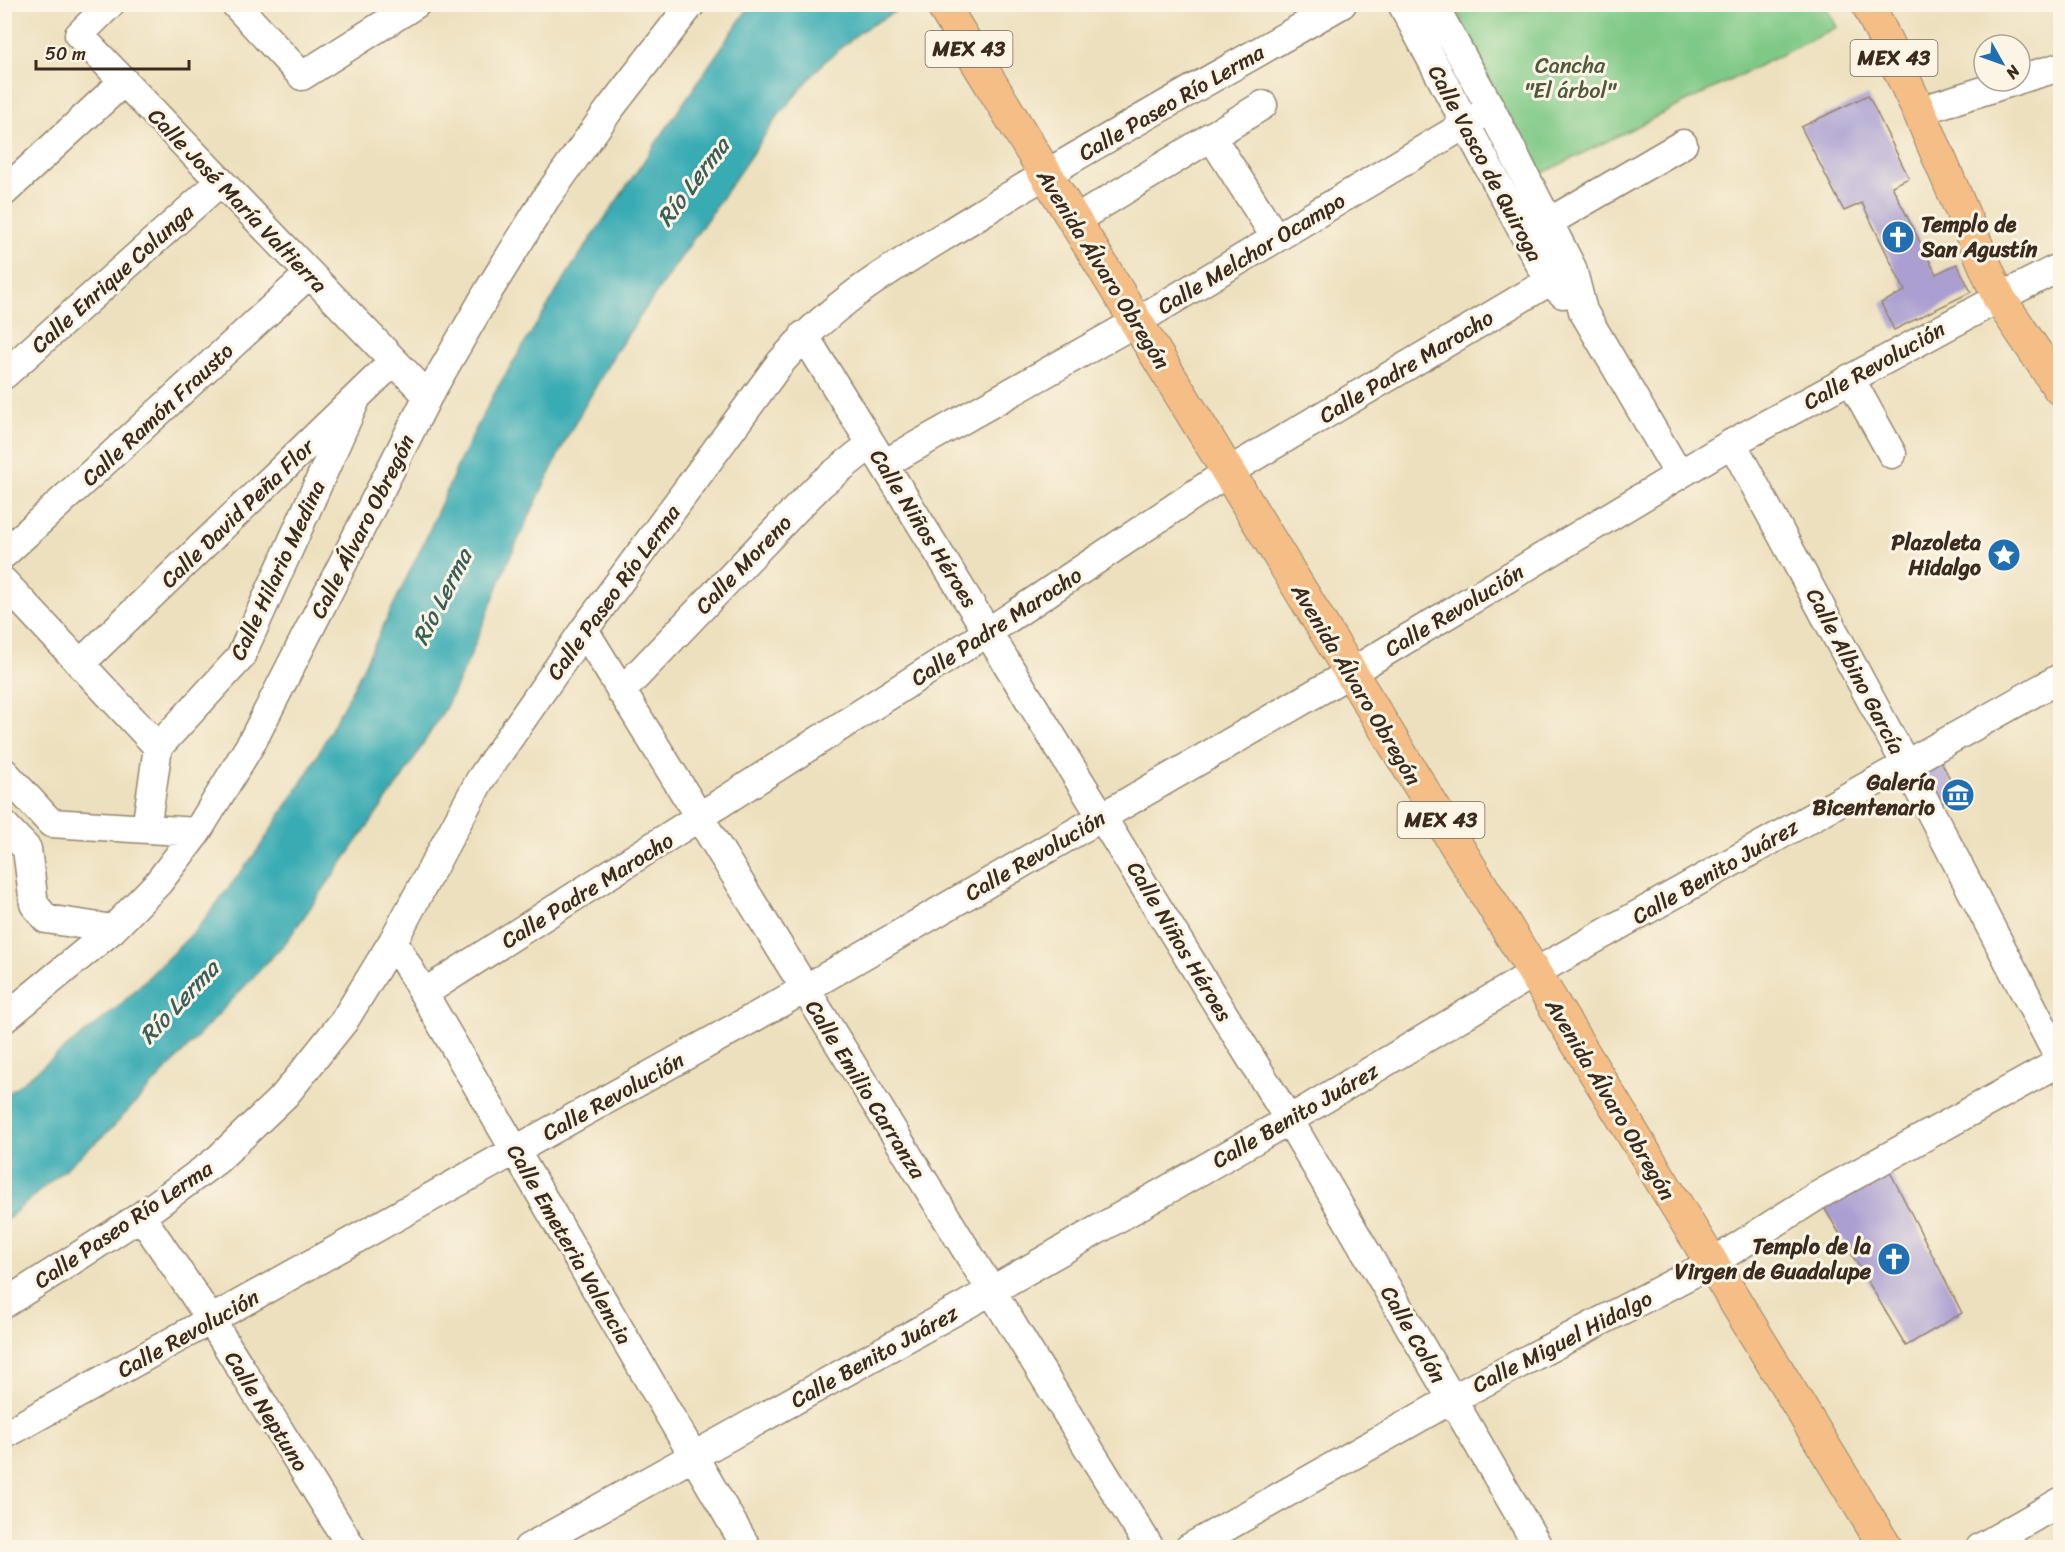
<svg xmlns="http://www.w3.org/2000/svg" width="2065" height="1552" font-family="Sriracha,sans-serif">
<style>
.green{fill:#7fc986;stroke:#5d7a52;stroke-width:1.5}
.water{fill:#39abb3;stroke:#3a6a68;stroke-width:1.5}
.building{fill:#ab9fd1}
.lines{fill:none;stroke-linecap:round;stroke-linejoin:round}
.minor-casing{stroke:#94856e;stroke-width:31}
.major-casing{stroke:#94856e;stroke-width:35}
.minor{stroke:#fff;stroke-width:28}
.major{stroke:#f5be86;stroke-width:33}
.labels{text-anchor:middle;stroke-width:6;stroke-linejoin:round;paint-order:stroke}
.shield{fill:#fcf5e5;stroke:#75675a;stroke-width:1.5}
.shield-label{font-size:21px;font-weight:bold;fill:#3b2a1e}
.park-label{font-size:22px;fill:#4f5a3d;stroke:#fcf5e5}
.street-label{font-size:22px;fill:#3b2a1e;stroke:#fcf5e5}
.poi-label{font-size:22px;font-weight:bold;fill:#3b2a1e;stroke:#fcf5e5;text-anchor:end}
.water-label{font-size:24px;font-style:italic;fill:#3a5e5a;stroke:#fcf5e5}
</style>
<rect width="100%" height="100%" fill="#fcf5e5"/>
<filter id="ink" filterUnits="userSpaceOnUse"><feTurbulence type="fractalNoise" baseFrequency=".0167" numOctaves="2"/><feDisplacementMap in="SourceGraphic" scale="12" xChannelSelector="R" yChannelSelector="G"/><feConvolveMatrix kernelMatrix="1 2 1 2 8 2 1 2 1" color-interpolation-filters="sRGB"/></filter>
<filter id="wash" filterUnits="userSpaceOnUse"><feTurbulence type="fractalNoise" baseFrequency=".008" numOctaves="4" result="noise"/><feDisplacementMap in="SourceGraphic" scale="24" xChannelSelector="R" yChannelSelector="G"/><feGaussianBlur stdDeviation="1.35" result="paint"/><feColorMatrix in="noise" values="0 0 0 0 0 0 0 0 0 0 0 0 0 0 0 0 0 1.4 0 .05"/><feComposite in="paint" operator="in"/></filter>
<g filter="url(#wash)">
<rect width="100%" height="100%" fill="#ede0be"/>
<path class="green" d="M1454 5H1825L1837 27 1535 177Z"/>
<path class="water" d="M751 4 913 5 901 8 861 31 822 64 778 116 615 353 566 439 508 561 470 657 446 707 402 778 286 942 111 1129 5 1221V1096L118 1007 196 930 258 850 310 769 356 682 426 538 461 458 496 390 573 265Z"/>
<g id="blocks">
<path class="building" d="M1868 95 1909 178 1892 186 1936 274 1957 264 1971 292 1894 330 1881 303 1905 291 1862 203 1844 211 1801 127Z
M1941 761 1958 795 1940 804 1922 771Z
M1888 1168 1962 1313 1906 1346 1822 1204Z"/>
</g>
</g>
<g filter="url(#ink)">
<use href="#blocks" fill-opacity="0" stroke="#94856e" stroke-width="1.5"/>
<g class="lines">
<g class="minor-casing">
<path id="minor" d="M110 4 79 35 428 396
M235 4 302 76 416 4
M1402 4 1549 281 1563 294
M1433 4 1491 109 1572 268 1583 311 1678 473
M2020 79 2060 67
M1919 111 2015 81
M1211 136 1276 238
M4 192 124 81
M1074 221 1263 105
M1549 222 1683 144
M804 335 1289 1120 1539 1548
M4 375 220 182
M1850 378 1892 454
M1732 443 1905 763 2060 1060
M884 464 1136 322 1491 109
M4 554 309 274
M4 582 158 747
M584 630 1150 1548
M80 664 393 362
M621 692 797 508 821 484 871 444
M4 772 51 823 197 832
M4 825 27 849 34 904 46 919 113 929
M146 829 158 747 240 658 357 397
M393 941 747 1548
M424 993 988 632 1228 472 1572 268
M4 1019 113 929 158 883 197 832 252 742 428 396 489 290 546 198 609 110 691 4
M141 1216 211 1320 352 1548
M4 1304 141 1216 217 1160 285 1095 344 1021 393 941 480 780 584 630 780 363C838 295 905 261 980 214 1098 141 1221 74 1342 4
M4 1435 805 989 1350 673 1732 443 1999 298 2060 267
M528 1548 991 1291 1289 1120 1534 973 2060 678
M1189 1548 1452 1399 1712 1263 1817 1196 2060 1062
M1980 1548 2060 1502"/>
</g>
<g class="major-casing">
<path id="major" d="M942 4 1886 1548
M1868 4 1919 111 1999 298 2060 389"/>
</g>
<use href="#minor" class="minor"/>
<use href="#major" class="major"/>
</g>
</g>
<defs>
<g id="church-disc" transform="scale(1.725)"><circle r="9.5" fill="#1f6fb2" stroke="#fcf5e5"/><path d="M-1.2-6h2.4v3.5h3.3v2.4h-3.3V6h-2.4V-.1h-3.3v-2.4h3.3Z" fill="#fff"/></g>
<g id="sight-disc" transform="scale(1.725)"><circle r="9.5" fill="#1f6fb2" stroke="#fcf5e5"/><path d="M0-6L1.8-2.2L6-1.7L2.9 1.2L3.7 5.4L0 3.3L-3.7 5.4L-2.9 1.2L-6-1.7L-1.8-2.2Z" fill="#fff"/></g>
<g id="museum-disc" transform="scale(1.725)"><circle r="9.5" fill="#1f6fb2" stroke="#fcf5e5"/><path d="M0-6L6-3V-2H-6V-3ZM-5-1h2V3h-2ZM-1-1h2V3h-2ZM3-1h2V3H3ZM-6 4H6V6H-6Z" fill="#fff"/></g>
</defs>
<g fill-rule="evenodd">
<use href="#church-disc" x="1898" y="237"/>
<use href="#sight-disc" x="2004" y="555"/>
<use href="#museum-disc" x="1958" y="795"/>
<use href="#church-disc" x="1894" y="1259"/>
</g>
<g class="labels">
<g class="shield">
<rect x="925.5" y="31" width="87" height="36" rx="4.5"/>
<rect x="1850.5" y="40" width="87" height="36" rx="4.5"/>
<rect x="1397.5" y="802" width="87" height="36" rx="4.5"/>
</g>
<g class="shield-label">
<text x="969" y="56">MEX 43</text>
<text x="1894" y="65">MEX 43</text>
<text x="1441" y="827">MEX 43</text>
</g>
<g class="park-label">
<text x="1570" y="73">Cancha<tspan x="1570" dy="25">"El árbol"</tspan></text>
</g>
<g class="street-label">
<text transform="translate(1171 102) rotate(-30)" y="8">Calle Paseo Río Lerma</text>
<text transform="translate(1486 163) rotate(62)" y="8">Calle Vasco de Quiroga</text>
<text transform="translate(238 200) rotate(46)" y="8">Calle José María Valtierra</text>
<text transform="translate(1251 253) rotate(-31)" y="8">Calle Melchor Ocampo</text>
<text transform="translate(1104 269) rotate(58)" y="8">Avenida Álvaro Obregón</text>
<text transform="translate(112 278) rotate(-42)" y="8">Calle Enrique Colunga</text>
<text transform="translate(1874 365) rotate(-29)" y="8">Calle Revolución</text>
<text transform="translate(1406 366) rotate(-31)" y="8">Calle Padre Marocho</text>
<text transform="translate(157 414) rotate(-43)" y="8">Calle Ramón Frausto</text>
<text transform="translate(237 513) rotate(-44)" y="8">Calle David Peña Flor</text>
<text transform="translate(362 526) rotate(-63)" y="8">Calle Álvaro Obregón</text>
<text transform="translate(924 528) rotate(58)" y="8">Calle Niños Héroes</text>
<text transform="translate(743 564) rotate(-46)" y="8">Calle Moreno</text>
<text transform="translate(277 570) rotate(-65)" y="8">Calle Hilario Medina</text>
<text transform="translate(613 592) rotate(-54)" y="8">Calle Paseo Río Lerma</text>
<text transform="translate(1454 610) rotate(-31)" y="8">Calle Revolución</text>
<text transform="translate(996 626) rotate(-33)" y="8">Calle Padre Marocho</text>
<text transform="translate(1856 671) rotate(62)" y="8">Calle Albino García</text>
<text transform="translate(1357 684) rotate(59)" y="8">Avenida Álvaro Obregón</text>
<text transform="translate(1035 855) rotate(-30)" y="8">Calle Revolución</text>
<text transform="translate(1715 871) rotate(-30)" y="8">Calle Benito Juárez</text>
<text transform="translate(587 890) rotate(-32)" y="8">Calle Padre Marocho</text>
<text transform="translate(1180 941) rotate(59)" y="8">Calle Niños Héroes</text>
<text transform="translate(866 1089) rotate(58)" y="8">Calle Emilio Carranza</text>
<text transform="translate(613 1096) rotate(-29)" y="8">Calle Revolución</text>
<text transform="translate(1611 1099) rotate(59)" y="8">Avenida Álvaro Obregón</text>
<text transform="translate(1295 1115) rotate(-30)" y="8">Calle Benito Juárez</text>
<text transform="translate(123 1224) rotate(-34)" y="8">Calle Paseo Río Lerma</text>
<text transform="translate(570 1244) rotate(60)" y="8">Calle Emeteria Valencia</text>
<text transform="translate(188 1333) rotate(-29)" y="8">Calle Revolución</text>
<text transform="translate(1414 1334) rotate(60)" y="8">Calle Colón</text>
<text transform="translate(1562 1341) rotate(-27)" y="8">Calle Miguel Hidalgo</text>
<text transform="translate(874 1356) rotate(-29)" y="8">Calle Benito Juárez</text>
<text transform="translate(267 1411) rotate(58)" y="8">Calle Neptuno</text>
</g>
<g class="poi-label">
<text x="1921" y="232" text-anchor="start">Templo de<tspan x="1921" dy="25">San Agustín</tspan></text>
<text x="1981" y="550">Plazoleta<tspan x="1981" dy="25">Hidalgo</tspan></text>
<text x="1935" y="790">Galería<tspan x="1935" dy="25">Bicentenario</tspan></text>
<text x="1871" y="1254">Templo de la<tspan x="1871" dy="25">Virgen de Guadalupe</tspan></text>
</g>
<g class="water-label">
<text transform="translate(693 182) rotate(-53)" y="8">Río Lerma</text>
<text transform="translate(442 597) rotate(-63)" y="8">Río Lerma</text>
<text transform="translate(179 1002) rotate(-47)" y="8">Río Lerma</text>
</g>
</g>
<rect width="2065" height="1552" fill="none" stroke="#fcf5e5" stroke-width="24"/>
<g transform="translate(2002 63) rotate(130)"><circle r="28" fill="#fcf5e5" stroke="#afa495" stroke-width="1.5"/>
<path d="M0-4.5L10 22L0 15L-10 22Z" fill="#1f6fb2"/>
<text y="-9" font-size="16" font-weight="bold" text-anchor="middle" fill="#3b2a1e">N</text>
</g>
<path d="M36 60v9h153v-9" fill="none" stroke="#3b2a1e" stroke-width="3"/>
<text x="45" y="60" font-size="18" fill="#3b2a1e" stroke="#fcf5e5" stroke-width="4.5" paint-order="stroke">50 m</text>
</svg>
